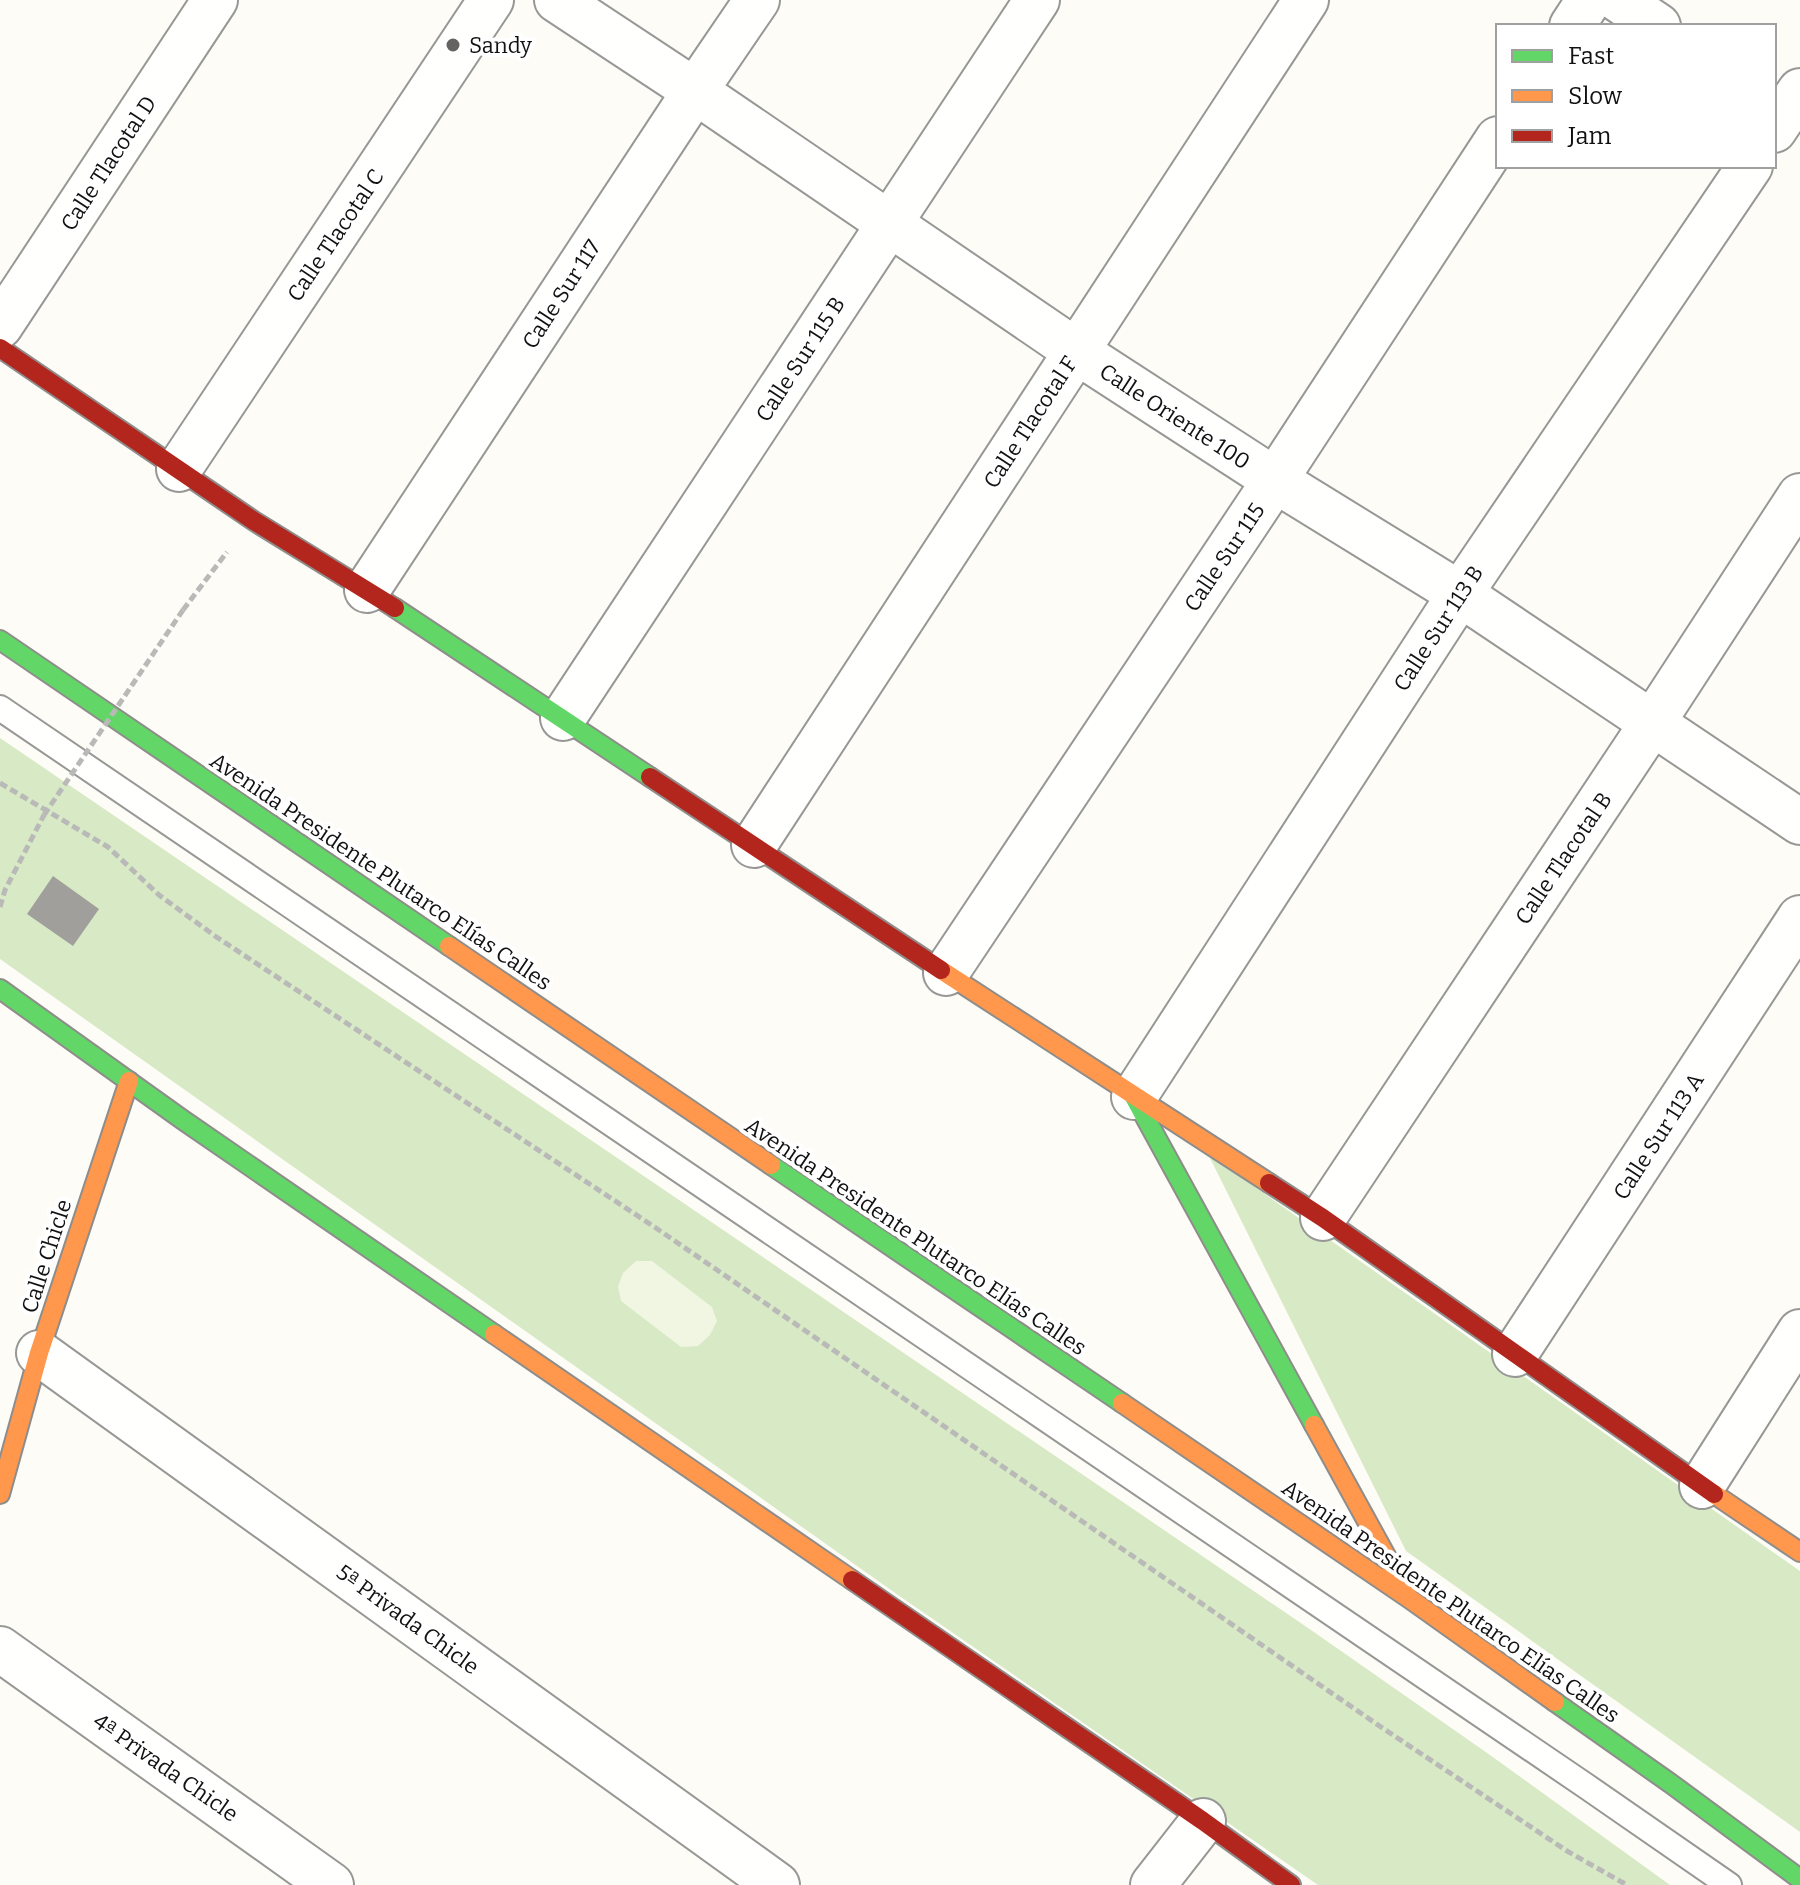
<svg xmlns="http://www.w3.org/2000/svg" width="1800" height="1885" font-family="Bitter,serif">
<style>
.forest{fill:#d8eac5}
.pitch{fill:#f0f6e1}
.building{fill:#a19f9c}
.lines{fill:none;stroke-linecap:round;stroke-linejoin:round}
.lane-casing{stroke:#979795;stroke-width:28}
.street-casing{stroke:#979795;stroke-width:48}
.fast-casing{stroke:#8e8d8b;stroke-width:22}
.slow-casing{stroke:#8e8d8b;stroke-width:22}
.jam-casing{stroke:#8e8d8b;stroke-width:22}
.path{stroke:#b9b9b8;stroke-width:5;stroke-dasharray:8 4;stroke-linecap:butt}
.lane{stroke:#fffffe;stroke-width:24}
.street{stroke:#fffffe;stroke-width:44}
.fast{stroke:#63d668;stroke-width:18}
.slow{stroke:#ff974d;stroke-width:18}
.jam{stroke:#b3261e;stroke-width:18}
.path-bridge{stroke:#b9b9b8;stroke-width:5;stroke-dasharray:8 4;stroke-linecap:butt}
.poi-dot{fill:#646362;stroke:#fff;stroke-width:3}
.labels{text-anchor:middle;stroke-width:8;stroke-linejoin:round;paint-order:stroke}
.poi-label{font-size:22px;fill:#111;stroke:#fff;text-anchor:start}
.street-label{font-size:22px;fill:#111;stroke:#fff}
</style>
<rect width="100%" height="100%" fill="#fdfcf7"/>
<path class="forest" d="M0 738 1311 1630 1490 1755 1670 1885H1318L898 1595 0 959Z
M1208 1154 1800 1571V1832L1406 1551Z"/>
<path class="pitch" d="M636 1261H652L712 1307 717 1321 710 1335 698 1346 681 1347 621 1301 618 1287 623 1273Z"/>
<path class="building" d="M53 876 99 909 73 946 27 914Z"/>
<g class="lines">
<g class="lane-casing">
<path id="lane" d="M0 708 1586 1786 1729 1885"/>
</g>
<g class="street-casing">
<path id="street" d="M557 0 695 91 1076 351 1275 480 1460 594 1800 822
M1619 0 1658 26
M1572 26 1589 0
M1774 130 1800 91
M0 326 215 0
M179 469 491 0
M367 590 695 91 757 0
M563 718 1037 0
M754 845 1306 0
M946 973 1275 480 1498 139
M1134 1097 1460 594 1750 166
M1323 1218 1653 722 1800 496
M39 1353 777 1885
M1515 1354 1800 918
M1702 1486 1800 1332
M0 1649 331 1885
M1153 1885 1203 1821"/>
</g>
<g class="fast-casing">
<path id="fast" d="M395 608 650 777
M0 640 449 946
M0 989 183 1120 494 1334
M1134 1097 1314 1425
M771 1165 1122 1403
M1555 1702 1670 1783 1800 1879"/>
</g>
<g class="slow-casing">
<path id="slow" d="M449 946 771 1165
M941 970 1269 1183
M494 1334 852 1580
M1122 1403 1410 1599 1555 1702
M1314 1425 1407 1594
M0 1494 39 1353 129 1081
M1714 1494 1800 1552"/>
</g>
<g class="jam-casing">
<path id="jam" d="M0 348 254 521 395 608
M650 777 941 970
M1269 1183 1323 1218 1714 1494
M852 1580 1203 1821 1291 1885"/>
</g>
<path class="path" d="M183 610 227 552
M0 783 108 847 159 895 215 936 656 1228 1381 1727 1567 1851 1627 1885
M0 907 5 890 44 815"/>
<use href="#lane" class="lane"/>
<use href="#street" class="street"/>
<use href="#fast" class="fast"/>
<use href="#slow" class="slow"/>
<use href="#jam" class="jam"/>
<path class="path-bridge" d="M44 815 183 610"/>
</g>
<circle class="poi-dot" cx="453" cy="45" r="8"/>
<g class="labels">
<g class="poi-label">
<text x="469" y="53">Sandy</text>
</g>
<g class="street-label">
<text transform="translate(108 163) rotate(-57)" y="8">Calle Tlacotal D</text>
<text transform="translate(335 235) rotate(-56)" y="8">Calle Tlacotal C</text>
<text transform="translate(561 294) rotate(-57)" y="8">Calle Sur 117</text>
<text transform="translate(800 359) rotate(-57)" y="8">Calle Sur 115 B</text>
<text transform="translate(1175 416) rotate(33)" y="8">Calle Oriente 100</text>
<text transform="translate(1030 422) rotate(-57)" y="8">Calle Tlacotal F</text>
<text transform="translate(1224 557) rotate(-56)" y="8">Calle Sur 115</text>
<text transform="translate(1438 628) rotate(-57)" y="8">Calle Sur 113 B</text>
<text transform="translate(1563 858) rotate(-56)" y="8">Calle Tlacotal B</text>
<text transform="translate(381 871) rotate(34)" y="8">Avenida Presidente Plutarco Elías Calles</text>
<text transform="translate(1658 1136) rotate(-57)" y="8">Calle Sur 113 A</text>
<text transform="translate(916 1236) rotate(34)" y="8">Avenida Presidente Plutarco Elías Calles</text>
<text transform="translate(46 1256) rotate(-72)" y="8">Calle Chicle</text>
<text transform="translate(1451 1601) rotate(35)" y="8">Avenida Presidente Plutarco Elías Calles</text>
<text transform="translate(408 1619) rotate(36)" y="8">5ª Privada Chicle</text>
<text transform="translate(166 1767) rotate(35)" y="8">4ª Privada Chicle</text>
</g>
</g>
<rect x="1496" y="24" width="280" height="144" fill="#ffffff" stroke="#a0a0a0" stroke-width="2"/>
<rect x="1512" y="50" width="40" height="12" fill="#63d668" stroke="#a0a0a0" stroke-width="2"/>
<text x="1568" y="64" font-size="24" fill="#111111">Fast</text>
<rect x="1512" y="90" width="40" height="12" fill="#ff974d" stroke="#a0a0a0" stroke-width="2"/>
<text x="1568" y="104" font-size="24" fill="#111111">Slow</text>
<rect x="1512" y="130" width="40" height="12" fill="#b3261e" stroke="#a0a0a0" stroke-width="2"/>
<text x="1568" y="144" font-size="24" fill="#111111">Jam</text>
</svg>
